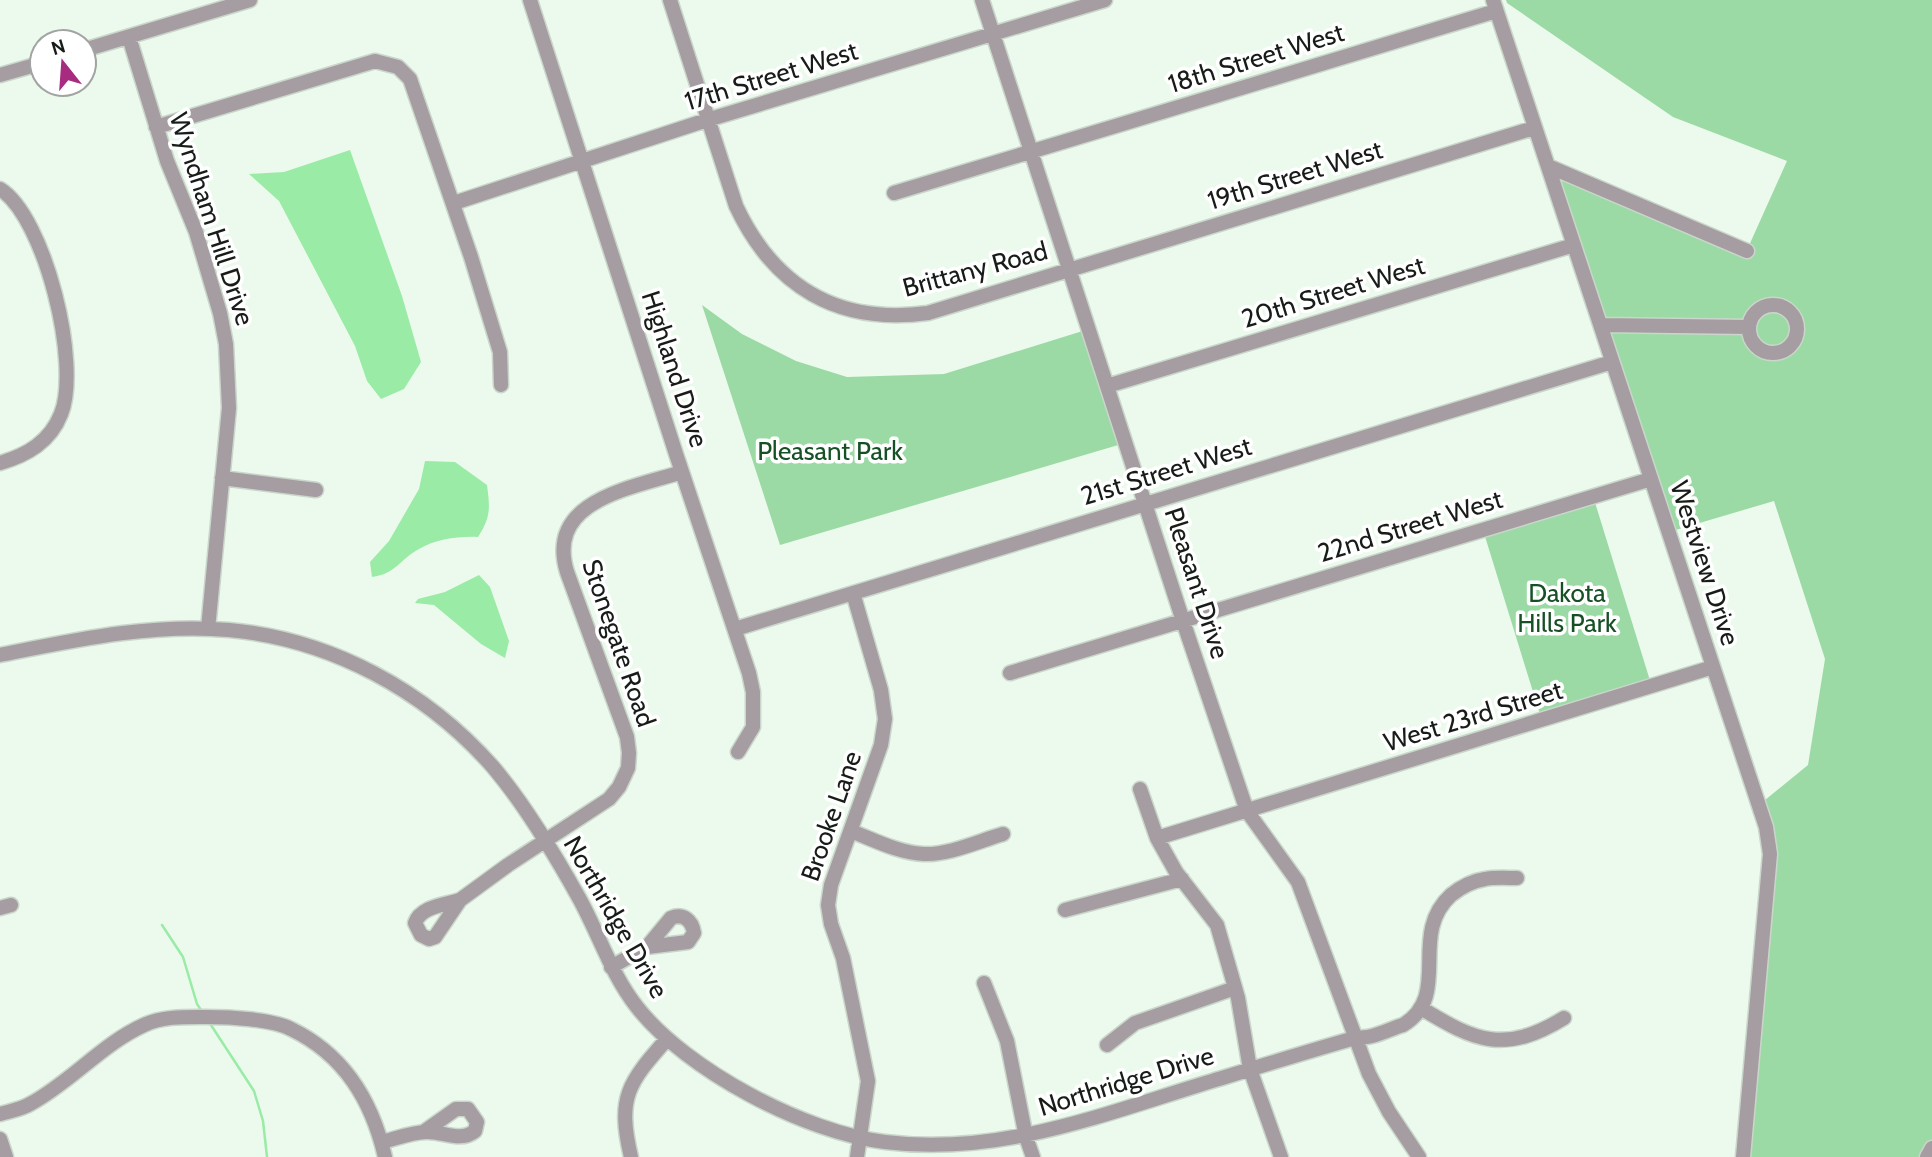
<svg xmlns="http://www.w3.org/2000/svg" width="1932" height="1157" font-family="Cabin,sans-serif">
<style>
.green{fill:#9cdaa5}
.water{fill:#99eba6}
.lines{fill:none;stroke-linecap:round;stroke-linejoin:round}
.stream{stroke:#99eba6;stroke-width:2.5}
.minor-casing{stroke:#cad6cb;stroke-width:17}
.minor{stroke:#a59da1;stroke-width:14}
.labels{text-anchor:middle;stroke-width:7;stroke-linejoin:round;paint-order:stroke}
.street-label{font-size:26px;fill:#171c18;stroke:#fff}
.park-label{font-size:26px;fill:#165025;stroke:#fff}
</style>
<rect width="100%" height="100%" fill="#ecfaed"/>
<path class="green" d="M1506 0H1932V1148L1927 1157H1743L1769 854 1759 805 1808 765 1825 659 1774 501 1669 532 1548 166 1747 250 1787 161 1673 117 1507 3Z
M702 305 742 334 796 361 847 377 944 374 1089 329 1125 443 780 545Z
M1593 496 1652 687 1542 721 1483 530Z"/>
<path class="water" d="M350 150 402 296 421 362 404 389 381 399 367 381 355 346 279 201 249 174 284 172Z
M425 461 455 462 487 485C490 508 491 517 478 537 459 536 436 539 419 549 400 559 396 574 372 577L370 562 389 541 419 489Z
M479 575 490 587 509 641 505 658 481 644 434 605 415 603 418 599 445 592Z"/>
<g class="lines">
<path class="stream" d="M162 925 183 957 197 1004 201 1010
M209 1022 254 1091 263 1121 267 1157"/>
<g class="minor-casing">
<path id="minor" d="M530 0 676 454 749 673 753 692V727L738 752
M670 0 736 206C774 287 838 325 928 313L1534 128
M982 0 1183 621 1247 811 1298 882 1369 1074 1389 1112 1419 1157
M1493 0 1766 827 1770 854 1743 1157
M129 37 167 161 196 232 220 313 226 344 229 408 208 629
M84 50 250 0
M0 75 42 63
M156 127 375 61 398 67 410 79 471 257 500 352 501 385
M1548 166 1747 251
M0 189C45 217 81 365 61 414 50 442 27 455 0 463
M894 193 1496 11
M454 203 707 120 1105 0
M1749 329a24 24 0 1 1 48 0a24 24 0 1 1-48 0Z
M1601 325 1749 327
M1107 386 1574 245
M222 478 316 490
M853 593 881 690 885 719 881 745 831 885 828 905 831 924 843 958 868 1081 857 1157
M735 629 1612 362
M0 655C75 640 152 623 229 630 331 639 426 691 493 767 526 806 554 853 579 898 599 934 611 974 637 1007 686 1070 806 1133 885 1142 1003 1157 1111 1111 1222 1078 1264 1065 1306 1052 1348 1040 1356 1037 1364 1038 1372 1036 1383 1033 1393 1028 1403 1025 1453 995 1407 935 1451 895 1461 887 1472 881 1485 879 1495 877 1507 878 1517 878
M1010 673 1651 479
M1140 789 1157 838
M851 831C874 840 899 853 924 854 949 855 979 841 1003 834
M460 900C445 905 421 906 415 923L421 935 429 939 435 937 460 900 508 865 609 799 619 787 628 768 629 753 627 737 567 572C545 500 632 488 682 472
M0 908 11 905
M1065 910 1182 879
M611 967 647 947 688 942 694 933C692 920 683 913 671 918L647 947
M984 983 1007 1041 1026 1137 1033 1157
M1421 1008C1476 1042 1505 1054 1564 1018
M1107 1045 1135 1023 1235 988
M0 1114C10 1111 22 1109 30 1104 71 1082 102 1044 144 1025 163 1016 186 1017 207 1017 229 1017 272 1019 291 1029 345 1055 372 1101 385 1157
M0 1139 6 1157
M382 1142C395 1139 412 1132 426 1132 443 1131 460 1143 475 1131L477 1122 468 1109H456L425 1131
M631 1157C617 1097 628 1083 667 1039
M1281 1157 1250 1069 1238 998 1217 925 1176 872 1157 838 1713 667
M1927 1157 1932 1148"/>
</g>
<use href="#minor" class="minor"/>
</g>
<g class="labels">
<g class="street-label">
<text transform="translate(1256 58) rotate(-17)" y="9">18th Street West</text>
<text transform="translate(771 76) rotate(-17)" y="9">17th Street West</text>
<text transform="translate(1295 175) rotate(-17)" y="9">19th Street West</text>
<text transform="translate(212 219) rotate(72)" y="9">Wyndham Hill Drive</text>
<text transform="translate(975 269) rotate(-15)" y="9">Brittany Road</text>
<text transform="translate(1333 292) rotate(-17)" y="9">20th Street West</text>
<text transform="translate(675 369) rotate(72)" y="9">Highland Drive</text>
<text transform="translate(1166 471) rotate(-17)" y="9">21st Street West</text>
<text transform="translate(1410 526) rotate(-17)" y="9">22nd Street West</text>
<text transform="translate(1705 563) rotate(72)" y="9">Westview Drive</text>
<text transform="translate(1197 583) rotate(72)" y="9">Pleasant Drive</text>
<text transform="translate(619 643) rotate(71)" y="9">Stonegate Road</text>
<text transform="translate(1473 716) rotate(-17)" y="9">West 23rd Street</text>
<text transform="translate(831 816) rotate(-71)" y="9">Brooke Lane</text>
<text transform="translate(616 917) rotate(60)" y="9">Northridge Drive</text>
<text transform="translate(1126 1081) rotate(-17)" y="9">Northridge Drive</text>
</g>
<g class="park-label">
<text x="830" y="460">Pleasant Park</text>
<text x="1567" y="602">Dakota<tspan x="1567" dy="30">Hills Park</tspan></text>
</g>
</g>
<g transform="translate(63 63) rotate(343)"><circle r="33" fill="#ffffff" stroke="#a2a4a3" stroke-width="2"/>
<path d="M0-5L12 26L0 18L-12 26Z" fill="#a72c7f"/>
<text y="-10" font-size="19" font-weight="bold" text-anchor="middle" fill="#171c18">N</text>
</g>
</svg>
